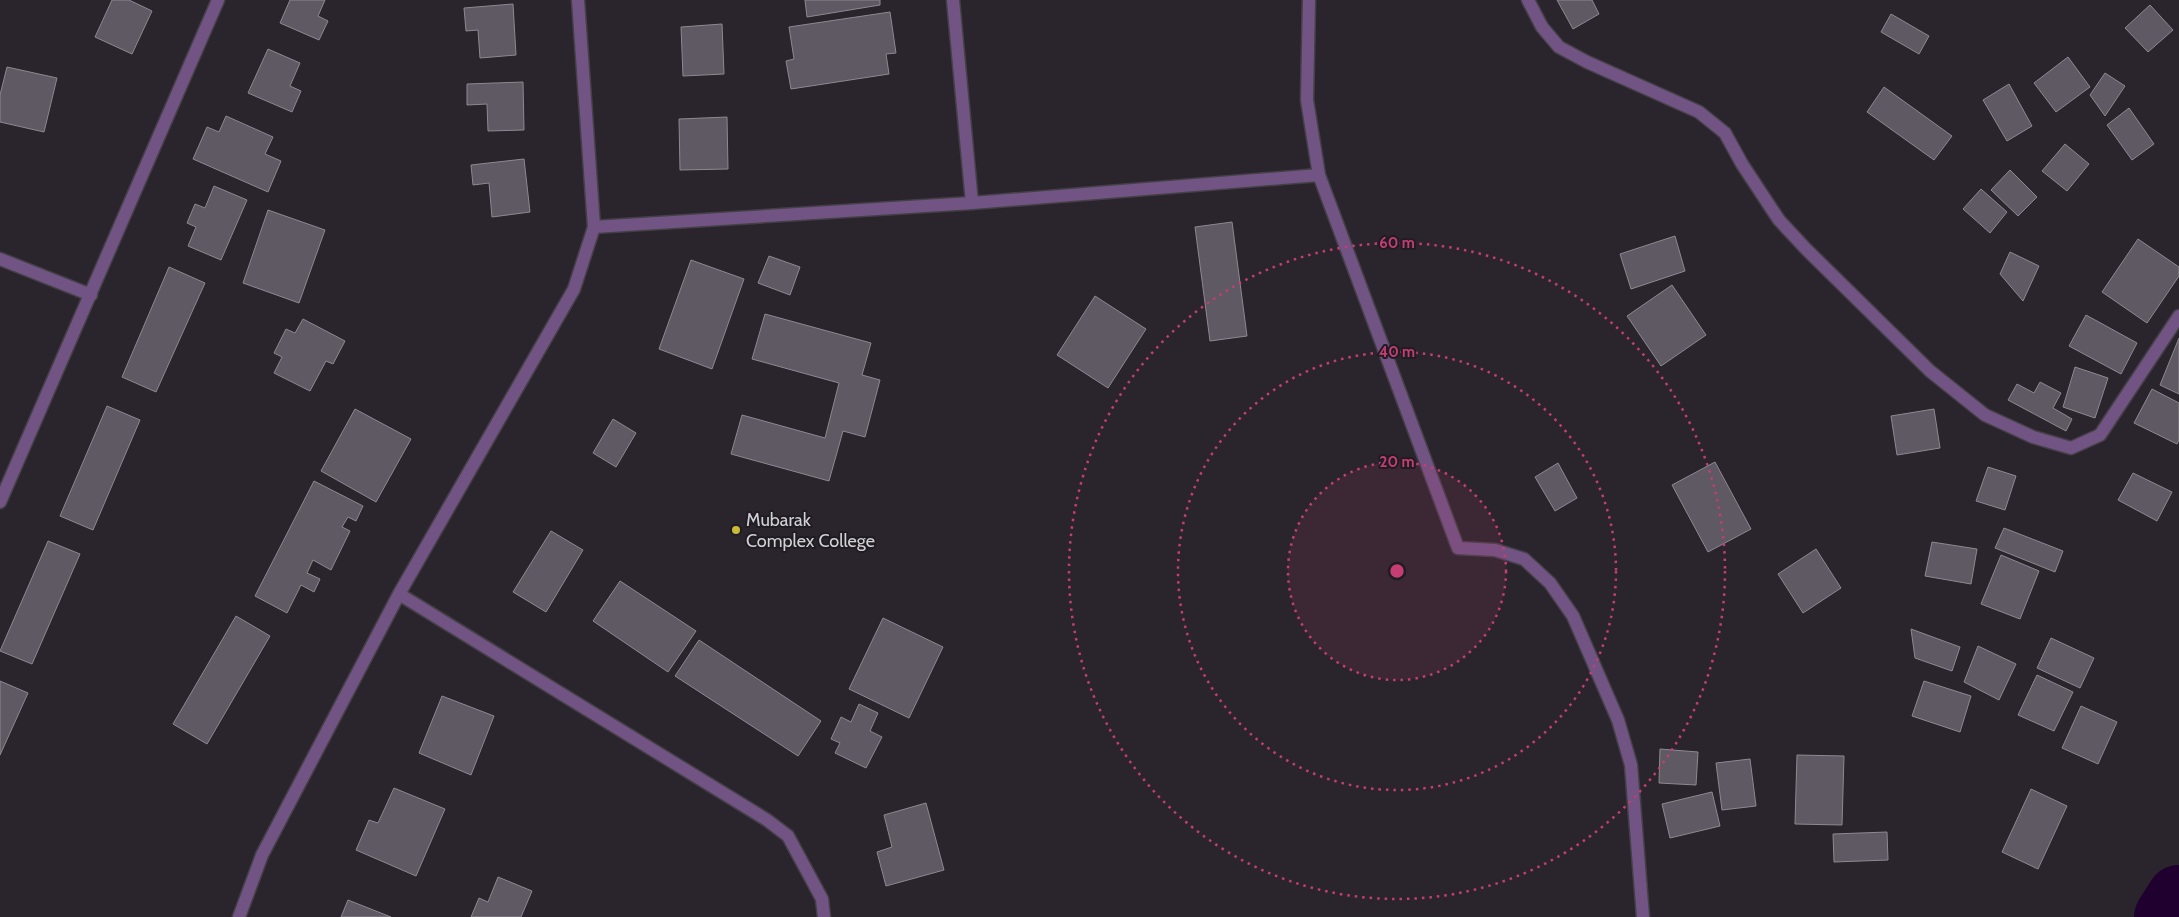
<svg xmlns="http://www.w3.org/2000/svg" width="2179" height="917" font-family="Cabin,sans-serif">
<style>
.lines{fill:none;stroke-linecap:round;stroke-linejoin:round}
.river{stroke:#1f002f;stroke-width:66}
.building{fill:#5e5962;stroke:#8e8891}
.street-casing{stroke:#454048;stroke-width:15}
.street{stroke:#715483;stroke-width:12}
.ring{fill:none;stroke:#c53d73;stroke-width:2.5;stroke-dasharray:2.5 5}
.poi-dot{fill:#caba3a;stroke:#201c23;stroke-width:2}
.labels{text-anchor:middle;stroke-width:4;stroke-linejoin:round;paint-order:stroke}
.poi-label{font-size:18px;fill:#d3d0d5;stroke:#201c23;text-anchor:start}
.centre{fill:#c53d73;stroke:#201c23;stroke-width:2.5}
.ring-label{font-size:15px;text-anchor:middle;font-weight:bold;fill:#c53d73;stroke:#201c23;stroke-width:4;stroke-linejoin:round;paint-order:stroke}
</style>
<rect width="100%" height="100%" fill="#2a252d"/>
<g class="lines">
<path class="river" d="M2167 917 2179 898"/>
</g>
<path class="building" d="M112 0H129L152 11 132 54 95 37Z
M290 0H325L318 16 328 21 319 40 280 23Z
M805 0H880V5L807 17Z
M1557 0H1592L1599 14 1573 29Z
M513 4 516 55 480 58 478 30 466 31 464 8Z
M2150 5 2173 30 2148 52 2125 28Z
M890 12 896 53 886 54 889 74 791 89 786 61 794 59 789 27Z
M1891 14 1929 36 1919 54 1881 32Z
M722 24 724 74 683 76 681 27Z
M268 49 300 63 290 86 301 91 292 112 248 93Z
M2068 57 2090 87 2056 112 2034 83Z
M7 67 57 78 44 132 0 122V95Z
M2105 73 2125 86 2105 116 2090 95Z
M523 82 524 130 488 131 487 104 467 105V84Z
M2009 84 2032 126 2007 141 1983 100Z
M1884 87 1952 136 1934 160 1867 112Z
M2129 108 2154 144 2132 160 2107 125Z
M226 116 273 137 265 154 281 161 268 192 193 159 207 127 219 132Z
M727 117 728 169 680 170 679 119Z
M2065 144 2089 164 2067 191 2042 171Z
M524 159 530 212 492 217 489 183 473 185 471 165Z
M2010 170 2037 197 2018 216 1991 190Z
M214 186 247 200 221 260 188 246 196 227 187 223 195 204 205 208Z
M1981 189 2007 212 1990 233 1963 209Z
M268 210 325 230 299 303 243 283Z
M1232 222 1247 336 1210 341 1195 227Z
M1675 236 1685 271 1631 289 1620 254Z
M2138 239 2179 267V276L2147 323 2102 292Z
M2010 252 2039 266 2023 301 2000 274Z
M769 256 800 267 790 295 758 283Z
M691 260 744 279 712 369 659 349Z
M169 267 205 283 156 392 122 377Z
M1672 285 1706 335 1661 366 1627 316Z
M1095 296 1146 329 1108 388 1057 355Z
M765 314 871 343 862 375 880 380 865 437 843 431 829 481 731 454 742 415 825 438 839 383 752 359Z
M2086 315 2137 343 2121 374 2069 346Z
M303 319 345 341 333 364 326 361 310 391 274 373 282 357 274 353 286 329 295 333Z
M2179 338V394L2160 385Z
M2075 367 2108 378 2095 418 2063 407Z
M2040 382 2061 393 2053 408 2072 419 2066 431 2008 400 2017 384 2034 393Z
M2152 389 2179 403V440L2177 444 2134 423Z
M107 406 140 420 93 530 60 516Z
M355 409 411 439 376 502 321 471Z
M1934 409 1940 448 1897 455 1891 416Z
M613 419 636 433 616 467 593 453Z
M1715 462 1751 529 1708 552 1672 485Z
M1558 463 1577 498 1555 511 1535 477Z
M1988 467 2016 476 2005 510 1976 501Z
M2133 473 2172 492 2157 521 2118 500Z
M314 481 363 506 356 521 348 517 342 527 350 531 331 570 313 560 307 573 320 579 314 592 301 585 287 613 255 596Z
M2004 528 2063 551 2055 572 1995 548Z
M551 531 583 550 546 612 513 592Z
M48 541 80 554 32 664 0 651Z
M1932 542 1977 549 1971 584 1925 576Z
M1816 549 1841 588 1803 613 1778 574Z
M2001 555 2039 571 2020 619 1981 604Z
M620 581 696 631 668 672 593 621Z
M236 616 270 636 207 744 173 724Z
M883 618 943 647 909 718 849 689Z
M1911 629 1960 647 1952 671 1915 658Z
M2051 638 2094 658 2080 688 2037 668Z
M699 640 821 721 798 756 675 676Z
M1978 646 2016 664 1999 700 1964 682Z
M2037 675 2073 692 2054 731 2018 715Z
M0 681 28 693 0 755Z
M1924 681 1971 696 1960 732 1912 716Z
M442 696 494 716 471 775 419 753Z
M859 704 878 713 870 731 882 737 866 768 835 753 840 743 831 739 841 717 851 722Z
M2081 706 2117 722 2098 764 2062 748Z
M1660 749 1698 752 1696 785 1659 783Z
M1797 755 1844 756 1842 825 1795 824Z
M1750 759 1756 806 1722 810 1716 763Z
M394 788 445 809 416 876 356 850 369 820 378 823Z
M2031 789 2067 806 2038 869 2002 852Z
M1712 792 1720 826 1670 838 1662 804Z
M926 803 944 870 886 886 877 852 892 847 884 815Z
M1887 832 1888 860 1834 862 1833 834Z
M498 877 532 891 521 917H471L479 898 488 902Z
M348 900 391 917H341Z"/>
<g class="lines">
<g class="street-casing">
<path id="street" d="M953 0 972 203
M1309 0 1307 100 1319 175 1458 548 1495 550 1524 559 1550 583 1573 616 1618 720 1631 765 1643 917
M1528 0 1542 27 1559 47 1587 62 1699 112 1725 133 1742 164 1779 220 1807 250 1930 371 1985 415 2033 437 2071 448 2100 435 2179 316
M594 227 972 203 1319 175
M0 259 91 295
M0 502 218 0
M399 594 767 820 788 836 822 899 824 917
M239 917 262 855 399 594 574 289 594 227 578 0"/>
</g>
<use href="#street" class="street"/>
</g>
<circle cx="1397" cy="571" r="109" fill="#c53d73" fill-opacity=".12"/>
<g class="ring">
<circle cx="1397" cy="571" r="109"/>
<circle cx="1397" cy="571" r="219"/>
<circle cx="1397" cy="571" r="328"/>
</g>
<circle class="poi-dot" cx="736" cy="530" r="5"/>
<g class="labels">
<g class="poi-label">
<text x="746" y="526">Mubarak<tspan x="746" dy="21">Complex College</tspan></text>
</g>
</g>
<circle cx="1397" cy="571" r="8" class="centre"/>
<g class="ring-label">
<text x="1397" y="248">60 m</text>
<text x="1397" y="357">40 m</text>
<text x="1397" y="467">20 m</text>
</g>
</svg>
